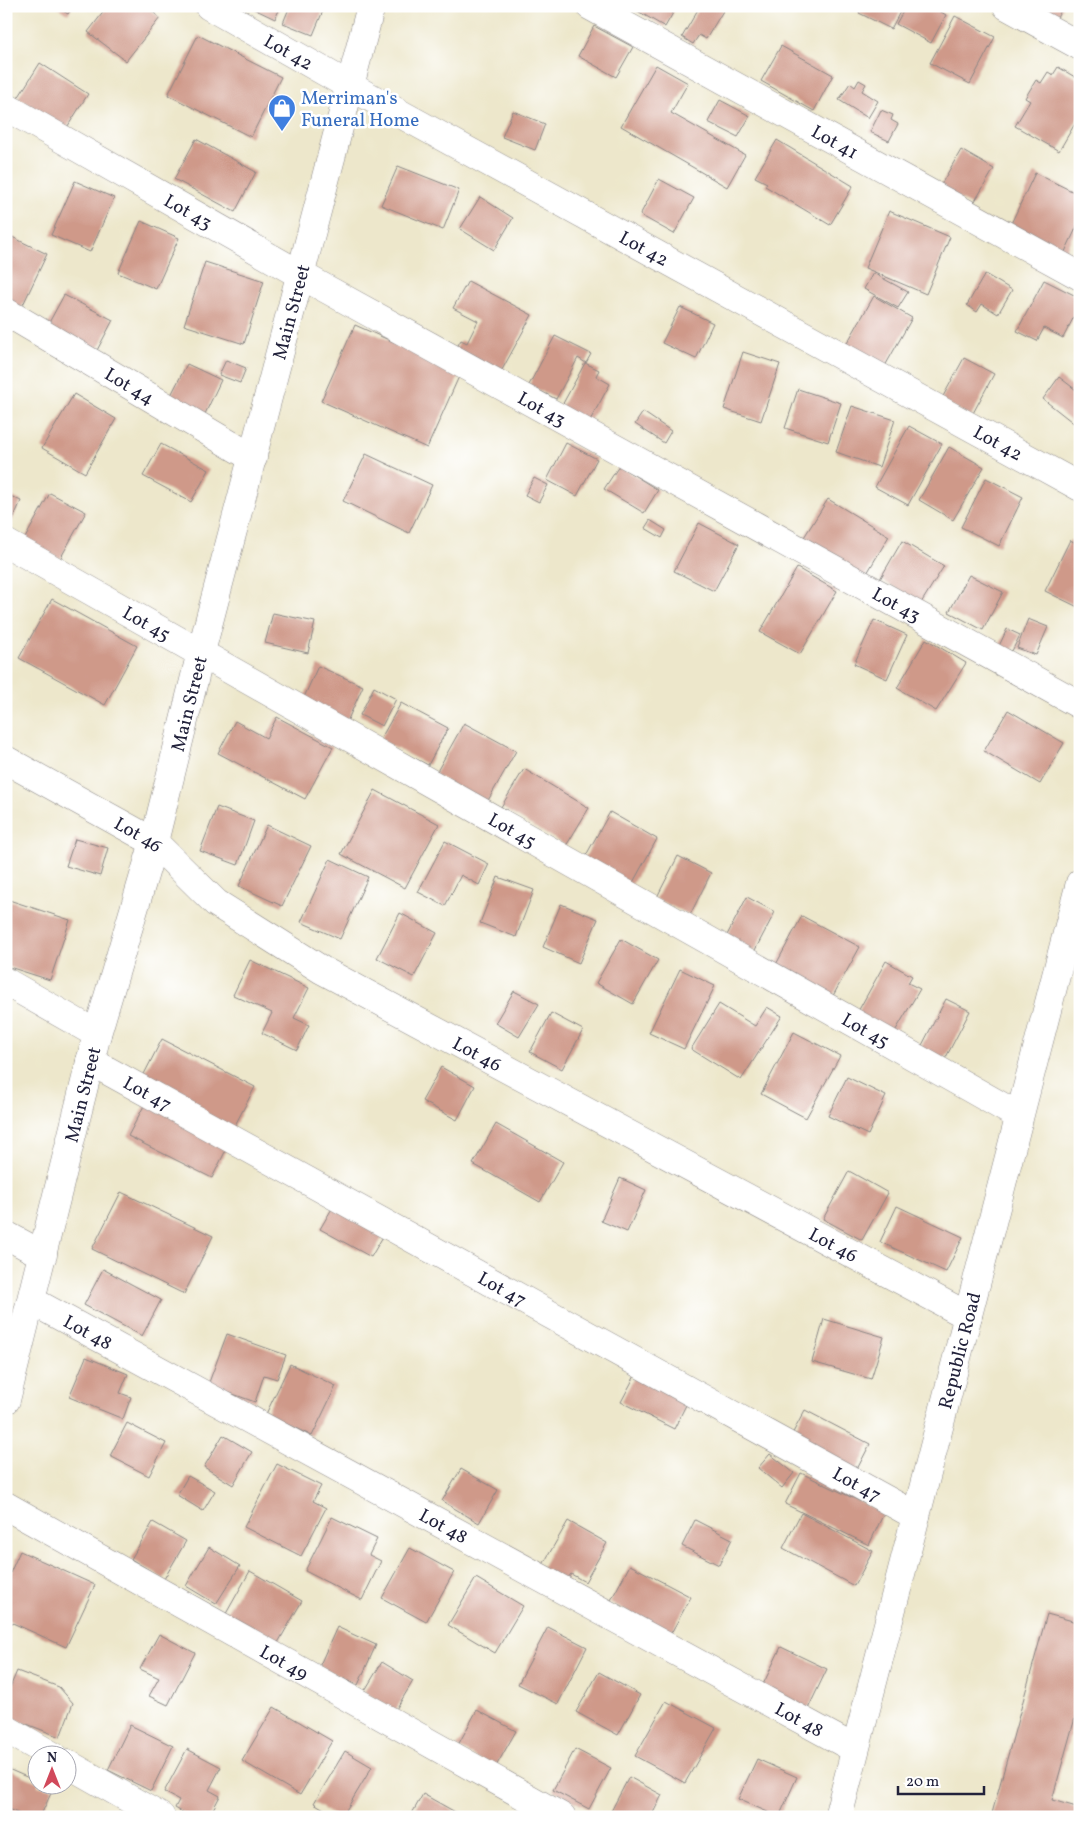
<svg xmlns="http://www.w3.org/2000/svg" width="1086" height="1823" font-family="Vollkorn,serif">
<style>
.building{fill:#cf9989}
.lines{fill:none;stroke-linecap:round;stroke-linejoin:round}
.minor-casing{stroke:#888483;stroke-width:29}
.minor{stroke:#fff;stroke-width:28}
.labels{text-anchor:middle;stroke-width:5;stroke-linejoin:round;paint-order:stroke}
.street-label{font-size:19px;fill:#22223b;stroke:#fff}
.shop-label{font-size:19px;fill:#366cbe;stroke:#fff;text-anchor:start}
</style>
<rect width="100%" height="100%" fill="#fff"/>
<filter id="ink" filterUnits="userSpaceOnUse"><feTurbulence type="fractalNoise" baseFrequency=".02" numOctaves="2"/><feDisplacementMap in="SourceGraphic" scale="10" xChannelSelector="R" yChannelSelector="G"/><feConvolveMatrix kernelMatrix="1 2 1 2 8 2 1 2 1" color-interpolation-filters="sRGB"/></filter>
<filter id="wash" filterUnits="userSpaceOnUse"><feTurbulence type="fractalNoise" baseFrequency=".0096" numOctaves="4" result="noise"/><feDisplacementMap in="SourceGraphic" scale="20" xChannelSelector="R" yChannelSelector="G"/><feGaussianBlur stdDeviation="1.12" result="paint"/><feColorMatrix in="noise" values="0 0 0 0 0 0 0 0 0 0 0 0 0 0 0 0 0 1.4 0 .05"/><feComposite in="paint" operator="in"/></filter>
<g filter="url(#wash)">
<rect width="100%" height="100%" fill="#ede7cb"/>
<g id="blocks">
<path class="building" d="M55 6H73L68 14Z
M108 6H146L160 18 126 61 88 32Z
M256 6H281L275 19 254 9Z
M290 6H325L313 35 283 23Z
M629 6H677L665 27Z
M700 6H726L706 39 699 35 693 44 682 37Z
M863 6H903L891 29 859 13Z
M906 6H931L946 15 931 43 896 24Z
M1032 6H1063L1056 20Z
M955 16 995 37 970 84 930 63Z
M594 26 633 47 616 77 578 56Z
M198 35 281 77 251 137 168 95Z
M781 46 833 75 814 111 761 81Z
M40 63 88 94 66 129 18 98Z
M656 65 688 83 671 113 745 155 727 187 621 126Z
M1058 67 1080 80V115L1059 151 1015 126 1030 101 1025 98 1036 80 1041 83 1048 72 1053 75Z
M859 80 866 84 862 91 878 101 868 118 839 100 850 83 855 87Z
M720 100 750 116 738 137 708 122Z
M881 110 893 115 891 120 898 124 889 141 870 132Z
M513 111 545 124 535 150 502 137Z
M196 139 256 172 235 212 174 179Z
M777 140 853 186 830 225 765 186 767 183 755 177Z
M961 150 994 169 972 206 939 188Z
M398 166 459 190 443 230 381 205Z
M1035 173 1080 195V220L1063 256 1008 230Z
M659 179 694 198 674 234 640 215Z
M75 181 114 198 90 252 51 235Z
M480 197 513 218 494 250 460 229Z
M889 211 950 237 926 294 865 268Z
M141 221 179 238 156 289 118 273Z
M6 234 47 254 20 311 6 304Z
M205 262 264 281 244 344 184 325Z
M873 273 908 292 898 308 864 289Z
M985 274 1012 290 998 314 982 304 977 312 967 305Z
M1044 280 1080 298V305L1063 338 1044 328 1037 341 1017 331Z
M468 281 532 315 497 379 452 355 461 340 467 343 478 321 453 308Z
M64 295 113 320 94 356 45 330Z
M874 296 912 318 885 366 846 345Z
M680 307 713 323 696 359 662 343Z
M355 325 461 372 427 448 321 401Z
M555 336 591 354 586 363 578 358 556 399 529 385Z
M743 352 780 364 761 421 724 409Z
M964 358 994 374 971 417 941 400Z
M226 360 246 368 240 383 219 375Z
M585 363 599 370 596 376 610 384 588 424 560 409Z
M187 364 221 380 205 414 170 397Z
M1059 377 1080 393V421L1076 425 1043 399Z
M798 389 841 403 828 442 785 428Z
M74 394 116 419 85 473 42 448Z
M852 406 895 420 879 467 836 452Z
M643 412 671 431 664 443 635 424Z
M909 426 942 444 908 505 875 487Z
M566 443 597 459 577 496 547 480Z
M161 444 209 470 191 502 143 476Z
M949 447 984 467 953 520 919 500Z
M366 454 432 485 409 533 343 501Z
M619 466 658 490 644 513 604 489Z
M534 478 548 485 539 502 525 495Z
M986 478 1023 497 999 546 961 527Z
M50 493 86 512 60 559 24 540Z
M6 494 21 501 9 528 6 527Z
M828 499 889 536 863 580 801 542Z
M650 520 666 530 662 538 645 528Z
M699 523 739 544 714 591 674 571Z
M1070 540 1080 545V608L1045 591Z
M902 541 944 566 921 603 880 579Z
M797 568 837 591 800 654 760 632Z
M969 575 1003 592 983 630 949 612Z
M52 599 137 646 105 705 19 658Z
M273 613 315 622 308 653 265 643Z
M1028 619 1048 627 1036 655 1017 648Z
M874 620 907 635 887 679 854 664Z
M1007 629 1020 635 1012 651 999 646Z
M926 639 966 663 936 711 897 688Z
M318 666 363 686 346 724 301 704Z
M374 687 396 699 382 726 360 715Z
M401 703 448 728 428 765 380 740Z
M1008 710 1064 743 1040 784 984 751Z
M277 717 333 747 305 799 218 753 235 721 266 738Z
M464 723 516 751 486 804 435 775Z
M524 769 589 808 566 846 501 807Z
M375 790 439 824 405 888 341 854Z
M217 807 254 821 238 865 200 851Z
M610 812 657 839 631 886 584 859Z
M267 825 311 846 282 906 239 886Z
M75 839 108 848 100 876 66 866Z
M445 841 489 864 479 885 461 875 445 906 418 892Z
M678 856 711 873 690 915 656 899Z
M330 859 368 877 340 939 301 922Z
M498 877 534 890 516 937 480 923Z
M747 897 775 912 754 952 726 937Z
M6 899 70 920 50 980 6 966Z
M561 904 598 919 579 963 543 947Z
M400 913 437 933 414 977 377 958Z
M802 916 860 947 829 1003 772 972Z
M621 939 658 960 633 1004 596 983Z
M250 960 309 988 294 1018 309 1025 297 1050 262 1033 272 1013 233 995Z
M886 961 912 976 908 983 920 989 893 1035 856 1015Z
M680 969 715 986 684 1049 649 1033Z
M514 991 539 1004 519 1037 495 1023Z
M946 999 970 1011 943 1063 919 1051Z
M719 1004 755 1026 767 1007 782 1016 741 1080 691 1049Z
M551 1013 583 1030 562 1069 530 1052Z
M794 1032 840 1056 806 1118 761 1094Z
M162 1039 255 1087 233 1129 140 1082Z
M441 1067 475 1086 457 1120 422 1101Z
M847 1077 886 1096 868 1135 828 1116Z
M146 1102 229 1144 212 1178 128 1136Z
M496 1124 563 1162 540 1202 473 1164Z
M849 1171 888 1193 862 1240 823 1219Z
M620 1178 646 1190 627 1232 601 1221Z
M121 1192 213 1236 184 1294 92 1249Z
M337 1200 388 1228 371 1257 320 1229Z
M897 1206 963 1237 946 1272 880 1242Z
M103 1269 161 1300 142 1336 84 1305Z
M824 1319 884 1337 871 1379 812 1362Z
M227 1334 286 1355 277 1379 264 1375 255 1402 208 1385Z
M86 1357 128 1374 120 1393 131 1397 123 1419 69 1397Z
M290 1364 336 1386 312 1436 266 1414Z
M638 1370 690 1397 674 1429 621 1402Z
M805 1410 870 1444 854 1475 788 1442Z
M127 1423 166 1443 149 1476 110 1456Z
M223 1435 252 1452 233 1485 204 1467Z
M770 1454 794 1473 782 1488 758 1468Z
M277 1464 321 1486 313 1501 326 1508 301 1556 244 1527Z
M461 1469 498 1490 479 1523 442 1501Z
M801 1473 884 1513 869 1545 785 1504Z
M188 1476 215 1491 203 1511 177 1495Z
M801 1513 873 1551 854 1586 783 1548Z
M332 1517 377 1539 369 1555 381 1561 362 1600 305 1571Z
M695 1520 732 1539 719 1565 682 1546Z
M568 1521 607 1543 585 1582 571 1574 566 1581 541 1568Z
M153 1522 186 1541 164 1579 131 1559Z
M209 1547 240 1566 216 1604 186 1586Z
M410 1548 454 1572 426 1622 382 1598Z
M20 1551 95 1585 66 1647 6 1620V1582Z
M630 1565 691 1597 670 1635 610 1602Z
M250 1571 302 1601 275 1648 223 1619Z
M476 1578 523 1606 495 1653 448 1625Z
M1047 1614 1080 1623V1700L1052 1800 1080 1808V1817H991Z
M337 1627 376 1645 358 1685 319 1667Z
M548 1627 587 1647 558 1704 518 1684Z
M159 1634 195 1653 168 1705 149 1696 159 1678 140 1669Z
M781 1647 827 1669 805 1715 759 1693Z
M382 1662 413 1681 395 1711 364 1692Z
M17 1671 59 1687 73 1703 60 1737 6 1716V1697Z
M599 1672 640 1695 618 1735 576 1712Z
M666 1701 716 1728 685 1783 635 1756Z
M274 1707 332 1741 300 1795 242 1761Z
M477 1710 516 1731 495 1768 457 1747Z
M130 1725 173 1746 151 1791 108 1770Z
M187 1749 221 1767 209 1790 220 1796 209 1817H191L175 1808 179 1800 164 1792Z
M575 1749 611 1768 589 1809 553 1790Z
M345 1751 372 1767 342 1817H337L314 1803Z
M757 1759 797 1777 779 1817 738 1799Z
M6 1768 38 1782V1786L53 1789 40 1817H26L6 1808Z
M629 1777 662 1795 651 1817H608Z
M423 1794 457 1813 455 1817H410Z"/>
</g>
</g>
<g filter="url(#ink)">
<use href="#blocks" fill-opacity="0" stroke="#888483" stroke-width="1"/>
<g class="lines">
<g class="minor-casing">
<g id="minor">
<path id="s1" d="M209 6 348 85 1080 487"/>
<path id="s2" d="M590 6 1080 276"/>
<path d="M1007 6 1080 46"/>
<path id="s3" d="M6 107 301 275 1080 705"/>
<path id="s4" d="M6 312 253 458"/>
<path id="s5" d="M6 543 1019 1116"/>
<path id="s6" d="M6 760 154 842 216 903 322 970 968 1316"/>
<path d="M6 982 97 1034"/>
<path id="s7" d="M90 1061 916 1516"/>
<path d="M6 1235 43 1255"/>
<path id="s8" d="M32 1301 855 1749"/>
<path id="s9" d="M6 1400 97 1034 154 842 201 652 371 6"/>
<path id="s10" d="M6 1506 562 1817"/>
<path d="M6 1729 53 1756"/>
<path d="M68 1764 161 1817"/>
<path id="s11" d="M838 1817 1080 883"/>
</g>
</g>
<use href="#minor" class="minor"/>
</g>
</g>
<defs>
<g id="shop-pin" transform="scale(1.4375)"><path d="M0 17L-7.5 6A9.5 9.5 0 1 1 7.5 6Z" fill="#3f7fe0" stroke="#fff"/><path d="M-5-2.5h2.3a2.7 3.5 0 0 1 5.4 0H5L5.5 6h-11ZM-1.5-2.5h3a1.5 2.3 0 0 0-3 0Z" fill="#fff"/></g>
</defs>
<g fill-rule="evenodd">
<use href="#shop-pin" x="282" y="108"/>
</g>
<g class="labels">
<g class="street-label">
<text dy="7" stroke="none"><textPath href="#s1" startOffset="92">Lot 42</textPath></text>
<text dy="7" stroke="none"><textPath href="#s2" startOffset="280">Lot 41</textPath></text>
<text dy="7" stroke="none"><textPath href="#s3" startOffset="210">Lot 43</textPath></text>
<text dy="7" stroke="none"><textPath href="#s1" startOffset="498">Lot 42</textPath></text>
<text dy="7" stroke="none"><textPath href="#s9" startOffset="1125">Main Street</textPath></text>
<text dy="7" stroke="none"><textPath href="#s4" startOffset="144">Lot 44</textPath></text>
<text dy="7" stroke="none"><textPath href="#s3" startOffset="615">Lot 43</textPath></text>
<text dy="7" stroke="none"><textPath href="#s1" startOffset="902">Lot 42</textPath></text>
<text dy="7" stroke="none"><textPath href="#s3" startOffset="1020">Lot 43</textPath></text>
<text dy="7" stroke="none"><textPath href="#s5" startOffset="162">Lot 45</textPath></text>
<text dy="7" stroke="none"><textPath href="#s9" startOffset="720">Main Street</textPath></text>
<text dy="7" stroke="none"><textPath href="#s5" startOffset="582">Lot 45</textPath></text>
<text dy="7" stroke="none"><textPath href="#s6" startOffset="152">Lot 46</textPath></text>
<text dy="7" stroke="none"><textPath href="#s5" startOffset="988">Lot 45</textPath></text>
<text dy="7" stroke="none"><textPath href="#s6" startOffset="558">Lot 46</textPath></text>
<text dy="7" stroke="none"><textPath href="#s7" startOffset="66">Lot 47</textPath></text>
<text dy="7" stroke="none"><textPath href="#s9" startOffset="315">Main Street</textPath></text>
<text dy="7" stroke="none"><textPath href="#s6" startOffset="962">Lot 46</textPath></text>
<text dy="7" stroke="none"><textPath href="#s7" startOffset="471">Lot 47</textPath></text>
<text dy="7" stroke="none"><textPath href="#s8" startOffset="64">Lot 48</textPath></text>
<text dy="7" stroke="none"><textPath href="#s11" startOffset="482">Republic Road</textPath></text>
<text dy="7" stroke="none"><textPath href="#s7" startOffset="876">Lot 47</textPath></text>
<text dy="7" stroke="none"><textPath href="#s8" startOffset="469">Lot 48</textPath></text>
<text dy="7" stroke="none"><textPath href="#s10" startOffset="319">Lot 49</textPath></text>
<text dy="7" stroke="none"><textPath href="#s8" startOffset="874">Lot 48</textPath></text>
</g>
<g class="shop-label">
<text x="301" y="104">Merriman's<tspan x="301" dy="22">Funeral Home</tspan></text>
</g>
</g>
<rect width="1086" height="1823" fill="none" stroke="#fff" stroke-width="25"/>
<g transform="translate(52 1770)"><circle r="24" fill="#ffffff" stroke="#a7a7b1"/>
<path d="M0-4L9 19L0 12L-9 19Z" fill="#d1495b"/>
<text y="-8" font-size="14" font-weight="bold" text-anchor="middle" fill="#22223b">N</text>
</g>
<path d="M898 1786v8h86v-8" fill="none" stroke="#22223b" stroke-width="2.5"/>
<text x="906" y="1786" font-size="15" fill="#22223b" stroke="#ffffff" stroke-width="4" paint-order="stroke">20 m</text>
</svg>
